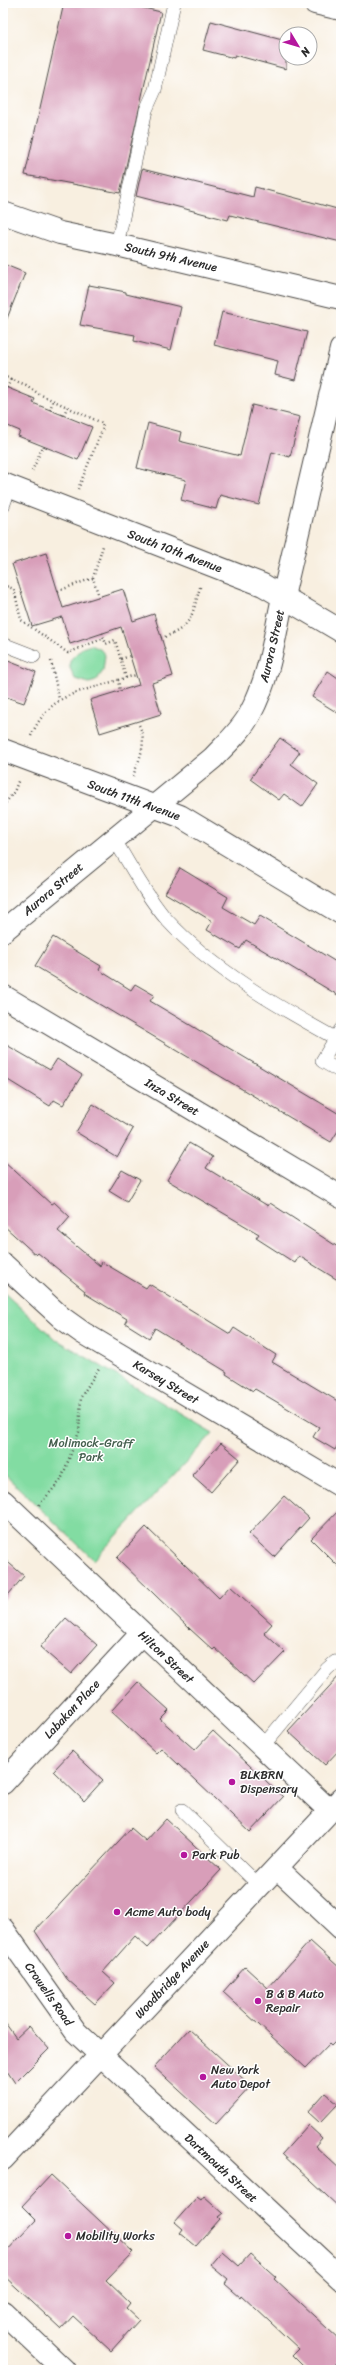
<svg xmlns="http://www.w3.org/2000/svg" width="344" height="2373" font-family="Sriracha,sans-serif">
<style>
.green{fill:#82dca2;stroke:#568466}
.building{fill:#d89eb9}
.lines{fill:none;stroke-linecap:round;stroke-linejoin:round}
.lane-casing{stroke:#4a4846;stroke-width:14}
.street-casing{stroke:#4a4846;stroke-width:24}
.secondary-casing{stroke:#4a4846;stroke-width:24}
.path{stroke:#4a4846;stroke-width:2.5;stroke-dasharray:1 3;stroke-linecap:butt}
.lane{stroke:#fff;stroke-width:13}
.street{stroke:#fff;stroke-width:22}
.secondary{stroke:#fff;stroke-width:22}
.poi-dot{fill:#b5179e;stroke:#fff;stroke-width:1.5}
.labels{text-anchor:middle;stroke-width:3;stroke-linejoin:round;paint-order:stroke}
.street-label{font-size:12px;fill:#2b2b2b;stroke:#fff}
.park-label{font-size:12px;fill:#45604f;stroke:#fff}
.poi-label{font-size:12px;fill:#2b2b2b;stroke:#fff;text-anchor:start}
</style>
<rect width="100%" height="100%" fill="#fff"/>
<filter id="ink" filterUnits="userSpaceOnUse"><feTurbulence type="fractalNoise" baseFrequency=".025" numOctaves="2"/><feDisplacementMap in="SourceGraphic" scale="8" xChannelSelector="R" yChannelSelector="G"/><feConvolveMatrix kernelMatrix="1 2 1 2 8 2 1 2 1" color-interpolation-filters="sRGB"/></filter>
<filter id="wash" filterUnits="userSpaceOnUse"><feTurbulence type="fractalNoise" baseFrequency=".012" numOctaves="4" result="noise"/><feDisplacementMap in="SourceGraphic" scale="16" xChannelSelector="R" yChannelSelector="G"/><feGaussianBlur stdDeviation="0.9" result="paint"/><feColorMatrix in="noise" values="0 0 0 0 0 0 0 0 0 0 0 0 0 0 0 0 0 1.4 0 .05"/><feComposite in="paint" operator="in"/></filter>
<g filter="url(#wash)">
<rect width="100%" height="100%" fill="#f8efe0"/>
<path class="green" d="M91 645 100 649 105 655 103 671 96 681 89 683 75 679 70 668V660L82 648Z
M3 1292 54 1338 213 1433 94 1560 3 1473Z"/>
<g id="blocks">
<path class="building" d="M64 3H122L161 12 120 193 25 175Z
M211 21 286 41V69L235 55 234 58 203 50Z
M142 169 253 197 255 187 341 210V242L230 215 228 220 136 196Z
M3 264 25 273 4 326H3Z
M89 285 126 292V294L181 307 171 350 134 341 135 335 80 325Z
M222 312 307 332 295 380 275 375 278 361 214 345Z
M3 386 35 399 33 403 92 427 78 460 18 436 20 431 3 424Z
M252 405 300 417 290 457 272 452 259 505 220 495 216 509 181 500 186 480 137 468 148 423 181 432 179 441 240 456Z
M46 553 63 608 123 589 133 621 154 614 173 676 152 683 161 714 100 733 90 700 139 685 121 627 70 644 62 617 32 626 12 564Z
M3 659 36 672 24 703 3 696Z
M328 671 341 680V715L312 697Z
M280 738 300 752 291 764 318 784 302 807 284 794 279 800 250 779Z
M180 868 228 897 223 907 254 925 260 916 341 965V997L246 940 240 949 207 930 212 921 165 893Z
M53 937 101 966 99 970 131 990 135 984 154 995 150 1001 341 1115V1126L331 1142 35 966Z
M3 1043 50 1070 57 1059 82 1075 63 1105 54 1100 50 1106 3 1077Z
M93 1104 133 1129 117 1157 76 1132Z
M189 1143 213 1157 206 1168 268 1206 270 1203 341 1249V1282L299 1256 295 1263 256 1238 259 1234 167 1180Z
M3 1160 51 1204 54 1202 70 1217 58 1231 100 1266 102 1262 146 1288 149 1284 230 1334 234 1328 276 1355 272 1362 341 1403V1439L335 1450 313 1437 319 1427 255 1389 253 1391 226 1374 227 1372 155 1328 149 1338 125 1323 127 1319 84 1293 85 1291 38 1253 36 1255 3 1225Z
M122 1170 140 1180 127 1202 109 1191Z
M221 1443 240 1459 211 1492 192 1475Z
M284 1496 309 1518 274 1557 249 1534Z
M341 1508V1569L311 1539Z
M146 1527 219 1598 230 1586 272 1624 264 1633 285 1652 254 1684 215 1648 213 1650 190 1629 117 1558Z
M3 1558 24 1576 3 1601Z
M66 1618 97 1645 71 1674 40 1647Z
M341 1674V1748L325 1765 288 1731Z
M138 1682 169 1710 160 1719 195 1750 213 1731 283 1797 250 1832 161 1748 156 1753 111 1711Z
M72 1751 103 1780 84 1801 53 1771Z
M166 1819 221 1870 148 1948 135 1936 103 1972 115 1983 95 2004 67 1979 35 1931 131 1828 146 1841Z
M310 1941 341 1969V2036L331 2046 329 2044 306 2068 223 1992 245 1967 268 1988Z
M3 2020 16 2038 29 2026 49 2049 15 2083 3 2065Z
M189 2029 251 2086 216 2124 154 2067Z
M325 2093 338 2104 320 2123 308 2112Z
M308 2125 322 2138 315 2146 341 2170V2209L282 2154Z
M51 2175 133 2252 106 2280 130 2303 126 2308 139 2320 111 2351 73 2316 61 2329 3 2275V2255L36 2220 22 2206Z
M204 2196 223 2213 218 2217 220 2219 196 2246 180 2233 183 2229 175 2222 197 2197 201 2200Z
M222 2251 239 2266 250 2254 276 2277 274 2279 341 2341V2358L330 2370H308L293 2355 299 2349 241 2295 240 2297 225 2284 228 2280 210 2265Z"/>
</g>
</g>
<g filter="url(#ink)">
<use href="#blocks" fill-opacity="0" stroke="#4a4846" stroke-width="1"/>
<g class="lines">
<g class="lane-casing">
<path id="lane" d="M117 245 146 110 155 90 174 3
M3 506 10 487
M3 644 34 656
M114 839C131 866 146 896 167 920 213 970 277 1006 335 1038
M341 1029 322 1061 341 1072
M262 1747 327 1669 335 1662 341 1666
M182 1810 260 1886"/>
</g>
<g class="street-casing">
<path id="street" d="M315 3 341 9
M3 213 60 233 117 245 341 298
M3 484 263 585 341 631
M3 750 180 816 341 913
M3 931 213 758C226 744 241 731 250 714 271 675 275 631 285 588 304 508 322 429 341 349
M3 996 341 1197
M3 1264 62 1318 83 1333 341 1486
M3 1501 330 1811
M3 1783 141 1634
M277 1868 341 1928
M3 1929 76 2032 341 2279
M3 2312 64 2370"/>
</g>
<g class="secondary-casing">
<path id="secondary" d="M3 2159 341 1799"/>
</g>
<path class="path" d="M3 376 26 385 39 394 102 423 103 428 78 489
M7 388 11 379
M50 410 53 401
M64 415 67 407
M32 471 43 446
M3 585 14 589 21 620 68 653 104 638
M58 591 93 578
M99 597 93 578 103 546
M102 633 106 644 115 640 126 678
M161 638C194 628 192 613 201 584
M121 659 130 656
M51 661 59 699
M118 680 136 675
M31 736C51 692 76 694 118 680L120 691
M133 776C139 760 148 742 139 725
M3 806 14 792 19 779
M39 1505 61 1480 79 1432 81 1397 99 1368"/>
<use href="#lane" class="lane"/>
<use href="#street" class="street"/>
<use href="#secondary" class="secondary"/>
</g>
</g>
<g class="poi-dot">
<circle cx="232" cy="1782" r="4"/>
<circle cx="184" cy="1855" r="4"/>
<circle cx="117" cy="1912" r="4"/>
<circle cx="258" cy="2001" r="4"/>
<circle cx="203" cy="2077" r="4"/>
<circle cx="68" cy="2236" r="4"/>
</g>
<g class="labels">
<g class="street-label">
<text transform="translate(171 257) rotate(13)" y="4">South 9th Avenue</text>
<text transform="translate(175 551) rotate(21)" y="4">South 10th Avenue</text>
<text transform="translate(272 646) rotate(-77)" y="4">Aurora Street</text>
<text transform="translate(134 800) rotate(20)" y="4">South 11th Avenue</text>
<text transform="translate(53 889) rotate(-40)" y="4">Aurora Street</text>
<text transform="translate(172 1097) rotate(31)" y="4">Inza Street</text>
<text transform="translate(166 1382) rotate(31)" y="4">Karsey Street</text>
<text transform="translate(166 1657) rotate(43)" y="4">Hilton Street</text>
<text transform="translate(72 1709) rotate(-47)" y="4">Labakan Place</text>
<text transform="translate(172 1979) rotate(-47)" y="4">Woodbridge Avenue</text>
<text transform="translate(49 1994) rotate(55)" y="4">Crowells Road</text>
<text transform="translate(221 2168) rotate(43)" y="4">Dartmouth Street</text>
</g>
<g class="park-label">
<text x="91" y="1447">Molimock-Graff<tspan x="91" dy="14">Park</tspan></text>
</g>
<g class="poi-label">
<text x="240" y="1779">BLKBRN<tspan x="240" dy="14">Dispensary</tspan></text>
<text x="192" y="1859">Park Pub</text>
<text x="125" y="1916">Acme Auto body</text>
<text x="266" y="1998">B &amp; B Auto<tspan x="266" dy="14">Repair</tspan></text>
<text x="211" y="2074">New York<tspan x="211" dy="14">Auto Depot</tspan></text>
<text x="76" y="2240">Mobility Works</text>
</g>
</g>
<rect width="344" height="2373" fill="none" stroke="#fff" stroke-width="16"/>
<g transform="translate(298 46) rotate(128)"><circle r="19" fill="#ffffff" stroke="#aaaaaa"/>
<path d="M0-3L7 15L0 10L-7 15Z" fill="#b5179e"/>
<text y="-6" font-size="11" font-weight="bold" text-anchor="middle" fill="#2b2b2b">N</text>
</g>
</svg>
